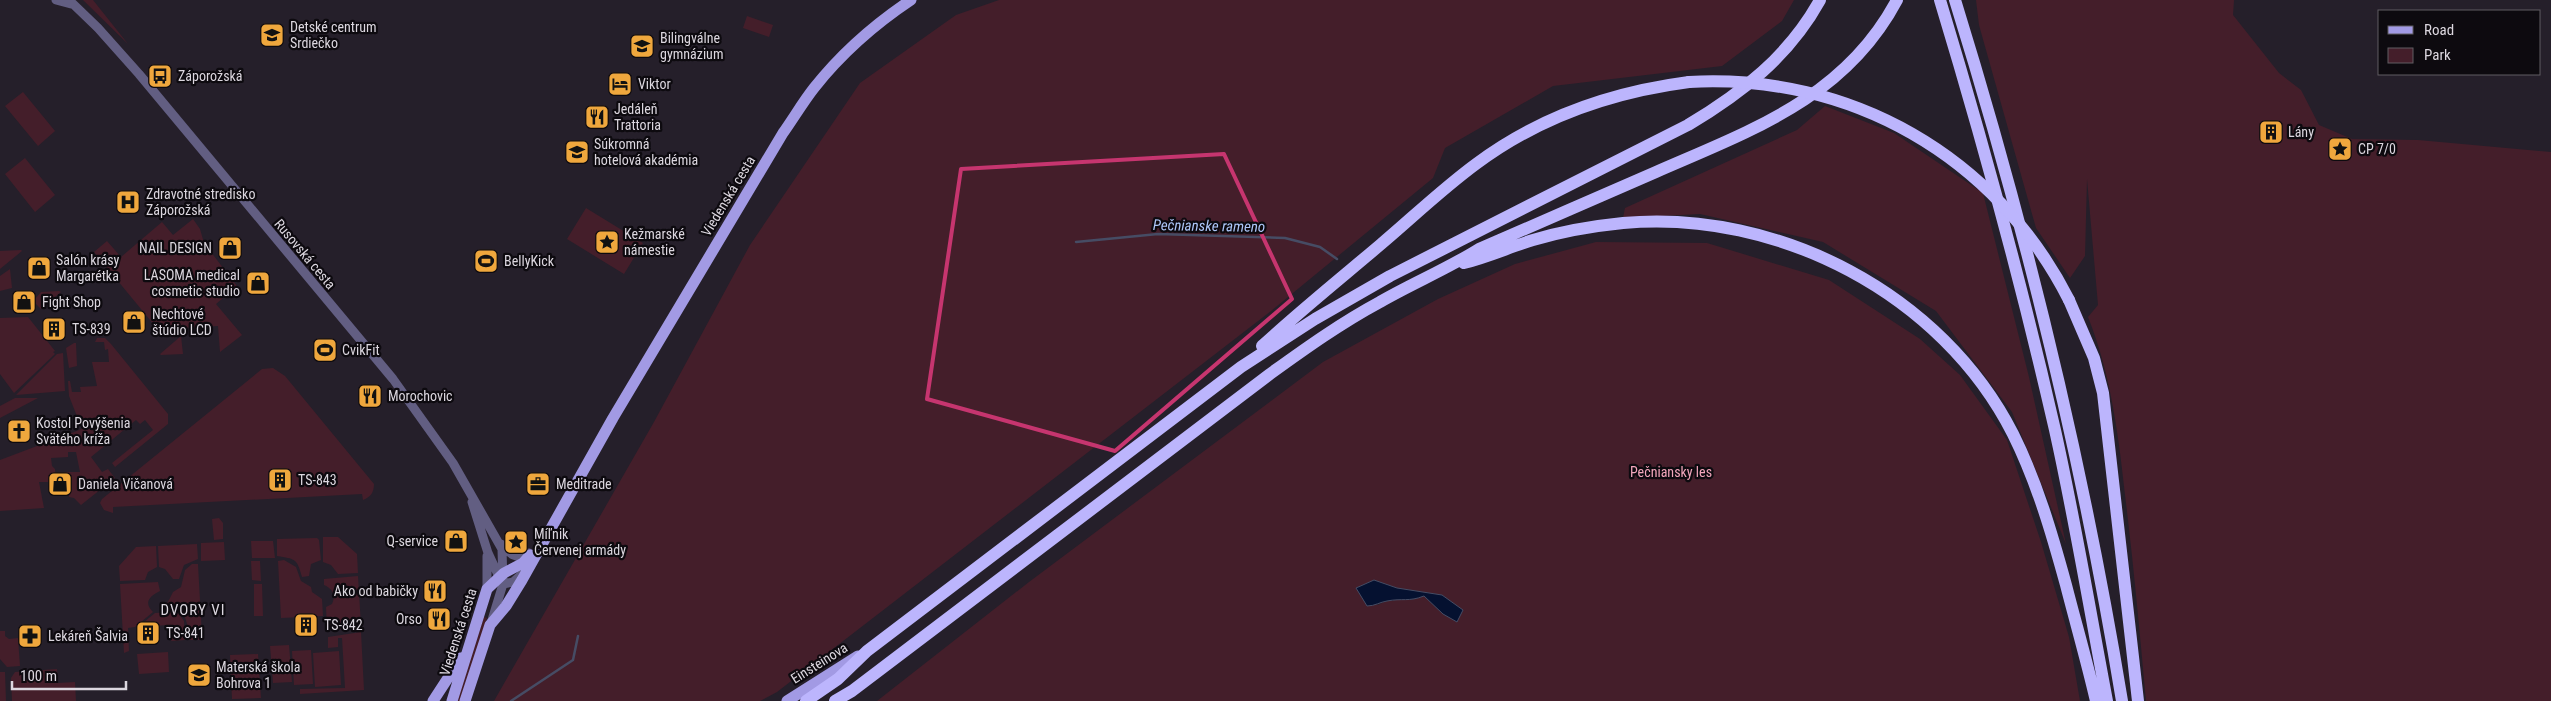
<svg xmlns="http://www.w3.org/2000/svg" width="2551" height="701" font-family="'Roboto Condensed',sans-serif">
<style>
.green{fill:#441e2a;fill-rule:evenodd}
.water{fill:#051130;stroke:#464c64}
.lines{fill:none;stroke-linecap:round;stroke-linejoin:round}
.stream{stroke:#464c64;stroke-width:2.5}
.tertiary{stroke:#625e82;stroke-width:9}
.primary{stroke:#a29ae4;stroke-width:11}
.motorway{stroke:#bcb5fd;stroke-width:12}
.motorway-bridge{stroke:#bcb5fd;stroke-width:12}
.marked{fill:none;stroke:#c6356f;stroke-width:4;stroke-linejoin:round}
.labels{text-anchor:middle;stroke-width:4.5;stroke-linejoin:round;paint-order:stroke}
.poi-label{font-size:14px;fill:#dcd7df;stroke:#0d0a0f;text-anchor:start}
.street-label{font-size:14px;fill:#dcd7df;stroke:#0d0a0f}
.park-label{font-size:14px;fill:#f3a6bc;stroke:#0d0a0f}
.water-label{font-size:15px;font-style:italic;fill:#adc6f8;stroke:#0d0a0f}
.neighbourhood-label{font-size:15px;letter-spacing:1px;fill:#dcd7df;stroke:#0d0a0f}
</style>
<rect width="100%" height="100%" fill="#251f2a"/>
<path class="green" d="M83 0H93L128 44Z
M999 0H1794L1782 21 1722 66 1553 86 1445 148 1433 178 1271 311 777 692 760 701H494L654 422 750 245 860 83 956 15Z
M1976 0H2234L2233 15 2279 73 2301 90 2319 125 2352 139 2418 140 2551 152V701H2146C2140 635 2134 569 2126 503 2119 440 2112 377 2088 317L2098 305 2087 179 2085 256 2070 278 2036 228 1979 25Z
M747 16 773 25 769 37 743 28Z
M23 92 55 131 38 146 5 106Z
M1825 106 1894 133 1983 193 2029 377 2066 544 2012 412 1936 311 1823 242 1700 214 1623 218 1625 208 1797 130Z
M25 158 55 195 35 212 5 174Z
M586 208 643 243 624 274 567 239Z
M193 219 200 229 204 243 237 286 216 304 242 335 220 352 218 326 185 328 173 338 160 322 155 326 94 252 107 241 121 257 162 222 173 235Z
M1596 242 1707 243 1829 280 1920 339 1960 375 2007 440 2041 542 2069 637 2080 701H877L1029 582 1323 362 1438 299 1515 264ZM1374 580 1397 588 1442 595 1456 607 1443 614 1424 596C1408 602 1391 597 1378 605L1362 596 1356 588Z
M21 250 22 251 0 269V251Z
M10 269 12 288 0 291V276Z
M59 291 61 292 41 309 36 304 35 299 41 292Z
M28 317 55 351 53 352 55 354 14 393 0 374V318Z
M181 336 183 354 161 355 160 354Z
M97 338H105L111 344 168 414V424L115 467 112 463 153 430 145 420 140 424 136 420 91 457 102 472 108 469 115 478 81 505 74 498 69 497 68 489 65 485 64 472H80L76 452H68V457L51 458 52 466 55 469 56 482H39L44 508 0 511V460L82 429 69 396 68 381H70L72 392H81L80 387 97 386 92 362H109L108 349 105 350 104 342H95Z
M74 343H76L77 366 69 368 66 348Z
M63 353 65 391 16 395 57 354Z
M273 368 285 376 374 484C374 492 371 497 363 500L362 494 113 507V513L104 510 100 503 102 499 262 369Z
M15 398H38L0 418V406Z
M219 518 223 523V539L214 540 212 519Z
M323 537H338L357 554 358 573 338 574 331 565 323 562Z
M317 538 319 540 321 560 311 564 309 576 302 577C297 558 295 559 277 556V539Z
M251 541H273L275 558H252Z
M224 542 225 560 201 561V543Z
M197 544 198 559 184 565 179 579H173L165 569 159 567 158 546Z
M156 546 157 567 148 572 145 580 120 581 119 566 136 547Z
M284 560 296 567 301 581 311 587 312 592 322 599 323 616 281 618 278 561Z
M251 561H260L261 581 252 580Z
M192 564H198L202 637 201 640H188C188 629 188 617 179 609L163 610 162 604 168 602 173 592 181 587 185 570Z
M358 576 361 626 359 628 327 630 326 607 332 604C336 595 333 589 324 585V579Z
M158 582 160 591C150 596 143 602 153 612L135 627 128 628 129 651 124 653 120 584Z
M254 584H262L263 616H254Z
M174 612 178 613 184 621 185 640 172 641 169 639 168 625 138 627 155 613Z
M484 617 487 618 460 701H457Z
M0 631H5V636L9 639 18 638 20 666 7 667 0 659Z
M361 632 364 690 300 694V689L345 688 342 638H338V647L328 648V637Z
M289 645 292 682 273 683 270 646Z
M311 650 313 684 294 685 292 651Z
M339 651 341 685 315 687 313 653Z
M168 652 169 672 139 674 137 654Z
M258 654 261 698 232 699 230 655Z
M57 669 58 683 75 682 76 701H12L11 678 15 672Z
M0 672H5L6 701H0Z"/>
<path class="water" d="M1374 580 1397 588 1442 595 1463 610 1457 622 1443 614 1424 596C1409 602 1402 598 1387 601 1380 602 1375 606 1367 606L1356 588Z"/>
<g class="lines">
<path class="stream" d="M1076 242 1158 234 1285 238 1320 247 1337 259
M511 701 573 660 578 636"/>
<path class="tertiary" d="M56 0 71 4
M69 0 98 28 139 74 393 379 453 463 502 549 503 584 492 620
M472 502 488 553 501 581
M501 544C510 554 517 561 529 553
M503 584 513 582 523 573
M487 589V556"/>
<path class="primary" d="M433 701 461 658
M452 701 487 589 504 573 523 563 530 555
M465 701 490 625 506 606 522 580 613 418 783 133C793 119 803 102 814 88 841 54 875 24 911 0
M787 701 858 656"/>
<path class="motorway" d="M1940 0C1983 142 2022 285 2055 430 2075 520 2090 611 2107 701
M1955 0C2026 229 2083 464 2122 701
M1464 263C1488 257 1510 247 1533 240 1563 231 1593 226 1623 223 1778 209 1942 294 2013 434 2037 482 2052 534 2066 585 2076 624 2087 662 2096 701
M2069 300 2094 358 2103 393 2138 701
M1262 346C1300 311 1341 278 1380 245 1412 218 1442 189 1476 164 1539 117 1612 92 1689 82
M806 701 838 679 867 651 1241 367 1315 319 1390 276 1688 125C1742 93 1789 56 1820 0
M835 701 852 691 1270 374C1306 348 1341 323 1380 302 1413 283 1447 269 1479 249 1538 223 1597 198 1656 172 1752 130 1845 98 1897 0"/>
<path class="motorway-bridge" d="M1689 82C1850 73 1996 156 2069 300"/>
</g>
<path class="marked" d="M1224 154 1292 299 1115 451 927 399 961 169Z"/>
<defs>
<g id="school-square" transform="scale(1.25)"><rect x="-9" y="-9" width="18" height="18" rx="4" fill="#efa73d" stroke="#0d0a0f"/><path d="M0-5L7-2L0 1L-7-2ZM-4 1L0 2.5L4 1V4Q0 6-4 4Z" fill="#111"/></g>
<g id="bus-square" transform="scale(1.25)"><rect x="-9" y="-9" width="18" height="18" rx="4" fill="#efa73d" stroke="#0d0a0f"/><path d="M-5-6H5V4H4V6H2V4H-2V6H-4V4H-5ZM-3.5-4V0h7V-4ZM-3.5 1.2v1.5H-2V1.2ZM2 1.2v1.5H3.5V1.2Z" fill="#111"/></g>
<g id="hotel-square" transform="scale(1.25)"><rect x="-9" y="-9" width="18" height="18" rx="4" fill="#efa73d" stroke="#0d0a0f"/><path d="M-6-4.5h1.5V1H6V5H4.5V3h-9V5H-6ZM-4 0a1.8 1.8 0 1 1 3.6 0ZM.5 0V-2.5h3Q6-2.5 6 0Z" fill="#111"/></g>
<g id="restaurant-square" transform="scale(1.25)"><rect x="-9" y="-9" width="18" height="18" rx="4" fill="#efa73d" stroke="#0d0a0f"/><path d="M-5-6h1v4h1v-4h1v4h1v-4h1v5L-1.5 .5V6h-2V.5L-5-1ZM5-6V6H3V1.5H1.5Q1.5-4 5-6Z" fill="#111"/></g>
<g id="building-square" transform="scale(1.25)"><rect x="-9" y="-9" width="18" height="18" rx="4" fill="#efa73d" stroke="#0d0a0f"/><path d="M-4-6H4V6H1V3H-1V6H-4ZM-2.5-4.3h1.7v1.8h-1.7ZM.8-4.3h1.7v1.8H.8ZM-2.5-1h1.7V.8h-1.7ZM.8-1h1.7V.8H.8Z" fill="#111"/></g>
<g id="sight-square" transform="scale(1.25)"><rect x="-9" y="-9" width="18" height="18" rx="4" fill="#efa73d" stroke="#0d0a0f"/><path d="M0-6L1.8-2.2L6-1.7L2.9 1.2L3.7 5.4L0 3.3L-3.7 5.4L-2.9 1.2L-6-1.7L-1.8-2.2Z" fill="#111"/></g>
<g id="hospital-square" transform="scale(1.25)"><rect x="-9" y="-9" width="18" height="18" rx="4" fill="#efa73d" stroke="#0d0a0f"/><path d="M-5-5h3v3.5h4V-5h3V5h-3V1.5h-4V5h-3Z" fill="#111"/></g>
<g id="shop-square" transform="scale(1.25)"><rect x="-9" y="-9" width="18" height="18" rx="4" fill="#efa73d" stroke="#0d0a0f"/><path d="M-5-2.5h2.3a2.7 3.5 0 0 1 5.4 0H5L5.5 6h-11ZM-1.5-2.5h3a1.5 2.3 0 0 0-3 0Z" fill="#111"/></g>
<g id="stadium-square" transform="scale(1.25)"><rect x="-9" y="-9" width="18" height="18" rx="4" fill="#efa73d" stroke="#0d0a0f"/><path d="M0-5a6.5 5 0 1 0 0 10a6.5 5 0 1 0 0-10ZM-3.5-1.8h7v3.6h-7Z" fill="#111"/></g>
<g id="church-square" transform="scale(1.25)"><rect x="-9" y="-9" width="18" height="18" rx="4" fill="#efa73d" stroke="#0d0a0f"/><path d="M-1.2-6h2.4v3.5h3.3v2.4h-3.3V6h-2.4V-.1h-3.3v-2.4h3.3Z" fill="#111"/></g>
<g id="office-square" transform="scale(1.25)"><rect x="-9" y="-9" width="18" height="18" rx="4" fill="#efa73d" stroke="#0d0a0f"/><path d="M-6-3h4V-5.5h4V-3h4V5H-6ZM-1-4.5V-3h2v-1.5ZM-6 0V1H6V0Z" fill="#111"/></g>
<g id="pharmacy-square" transform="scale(1.25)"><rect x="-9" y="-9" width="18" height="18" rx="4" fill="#efa73d" stroke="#0d0a0f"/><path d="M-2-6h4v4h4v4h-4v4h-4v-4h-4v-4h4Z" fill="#111"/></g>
</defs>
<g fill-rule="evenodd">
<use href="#school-square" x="272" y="35"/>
<use href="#school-square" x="642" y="46"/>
<use href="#bus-square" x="160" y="76"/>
<use href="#hotel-square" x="620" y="84"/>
<use href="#restaurant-square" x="597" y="117"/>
<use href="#building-square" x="2271" y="132"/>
<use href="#sight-square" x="2340" y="149"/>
<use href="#school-square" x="577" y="152"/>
<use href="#hospital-square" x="128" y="202"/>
<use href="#sight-square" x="607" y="242"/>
<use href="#shop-square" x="230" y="248"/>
<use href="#stadium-square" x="486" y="261"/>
<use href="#shop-square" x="39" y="268"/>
<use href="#shop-square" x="258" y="283"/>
<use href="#shop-square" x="24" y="302"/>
<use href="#shop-square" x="134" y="322"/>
<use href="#building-square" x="54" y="329"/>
<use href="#stadium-square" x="325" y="350"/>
<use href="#restaurant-square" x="370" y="396"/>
<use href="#church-square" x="19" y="431"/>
<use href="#building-square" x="280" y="480"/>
<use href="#shop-square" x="60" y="484"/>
<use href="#office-square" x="538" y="484"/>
<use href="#shop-square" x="456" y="541"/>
<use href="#sight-square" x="516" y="542"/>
<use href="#restaurant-square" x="435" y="591"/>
<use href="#restaurant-square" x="439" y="619"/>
<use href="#building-square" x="306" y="625"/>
<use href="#building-square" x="148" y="633"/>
<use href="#pharmacy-square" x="30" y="636"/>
<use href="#school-square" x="199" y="675"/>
</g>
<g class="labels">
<g class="poi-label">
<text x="290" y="32">Detské centrum<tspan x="290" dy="16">Srdiečko</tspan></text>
<text x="660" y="43">Bilingválne<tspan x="660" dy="16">gymnázium</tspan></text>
<text x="178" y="81">Záporožská</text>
<text x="638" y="89">Viktor</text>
<text x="614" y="114">Jedáleň<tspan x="614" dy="16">Trattoria</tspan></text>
<text x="2288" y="137">Lány</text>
<text x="594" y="149">Súkromná<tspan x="594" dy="16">hotelová akadémia</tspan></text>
<text x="2358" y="154">CP 7/0</text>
<text x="146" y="199">Zdravotné stredisko<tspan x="146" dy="16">Záporožská</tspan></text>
<text x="624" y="239">Kežmarské<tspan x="624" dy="16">námestie</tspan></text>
<text x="212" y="253" text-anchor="end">NAIL DESIGN</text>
<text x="56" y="265">Salón krásy<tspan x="56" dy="16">Margarétka</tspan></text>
<text x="504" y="266">BellyKick</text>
<text x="240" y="280" text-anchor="end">LASOMA medical<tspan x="240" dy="16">cosmetic studio</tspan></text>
<text x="42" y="307">Fight Shop</text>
<text x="152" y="319">Nechtové<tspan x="152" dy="16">štúdio LCD</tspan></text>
<text x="72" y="334">TS-839</text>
<text x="342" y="355">CvikFit</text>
<text x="388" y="401">Morochovic</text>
<text x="36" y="428">Kostol Povýšenia<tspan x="36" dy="16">Svätého kríža</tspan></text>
<text x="298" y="485">TS-843</text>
<text x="78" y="489">Daniela Vičanová</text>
<text x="556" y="489">Meditrade</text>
<text x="534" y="539">Míľnik<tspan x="534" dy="16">Červenej armády</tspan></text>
<text x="438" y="546" text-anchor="end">Q-service</text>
<text x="418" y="596" text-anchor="end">Ako od babičky</text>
<text x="422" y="624" text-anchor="end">Orso</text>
<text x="324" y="630">TS-842</text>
<text x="166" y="638">TS-841</text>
<text x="48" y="641">Lekáreň Šalvia</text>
<text x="216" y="672">Materská škola<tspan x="216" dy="16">Bohrova 1</tspan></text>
</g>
<g class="street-label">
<text transform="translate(728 196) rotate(-59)" y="5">Viedenská cesta</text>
<text transform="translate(305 254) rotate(50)" y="5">Rusovská cesta</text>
<text transform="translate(458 632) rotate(-72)" y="5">Viedenská cesta</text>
<text transform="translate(819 663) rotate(-32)" y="5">Einsteinova</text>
</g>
<g class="park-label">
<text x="1671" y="477">Pečniansky les</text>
</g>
<g class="water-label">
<text transform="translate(1209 226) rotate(1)" y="5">Pečnianske rameno</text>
</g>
<g class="neighbourhood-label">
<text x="193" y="615">DVORY VI</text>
</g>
</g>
<rect x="2378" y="10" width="162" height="65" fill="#0d0a0f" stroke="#605c62"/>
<rect x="2388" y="26" width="25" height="8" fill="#a29ae4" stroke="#605c62"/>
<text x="2424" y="35" font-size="15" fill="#dcd7df">Road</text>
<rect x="2388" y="48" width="25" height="15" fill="#441e2a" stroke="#605c62"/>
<text x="2424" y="60" font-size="15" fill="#dcd7df">Park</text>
<path d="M12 681v8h114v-8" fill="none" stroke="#dcd7df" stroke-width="2.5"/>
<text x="20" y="681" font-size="15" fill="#dcd7df" stroke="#0d0a0f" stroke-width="4" paint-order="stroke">100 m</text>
</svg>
